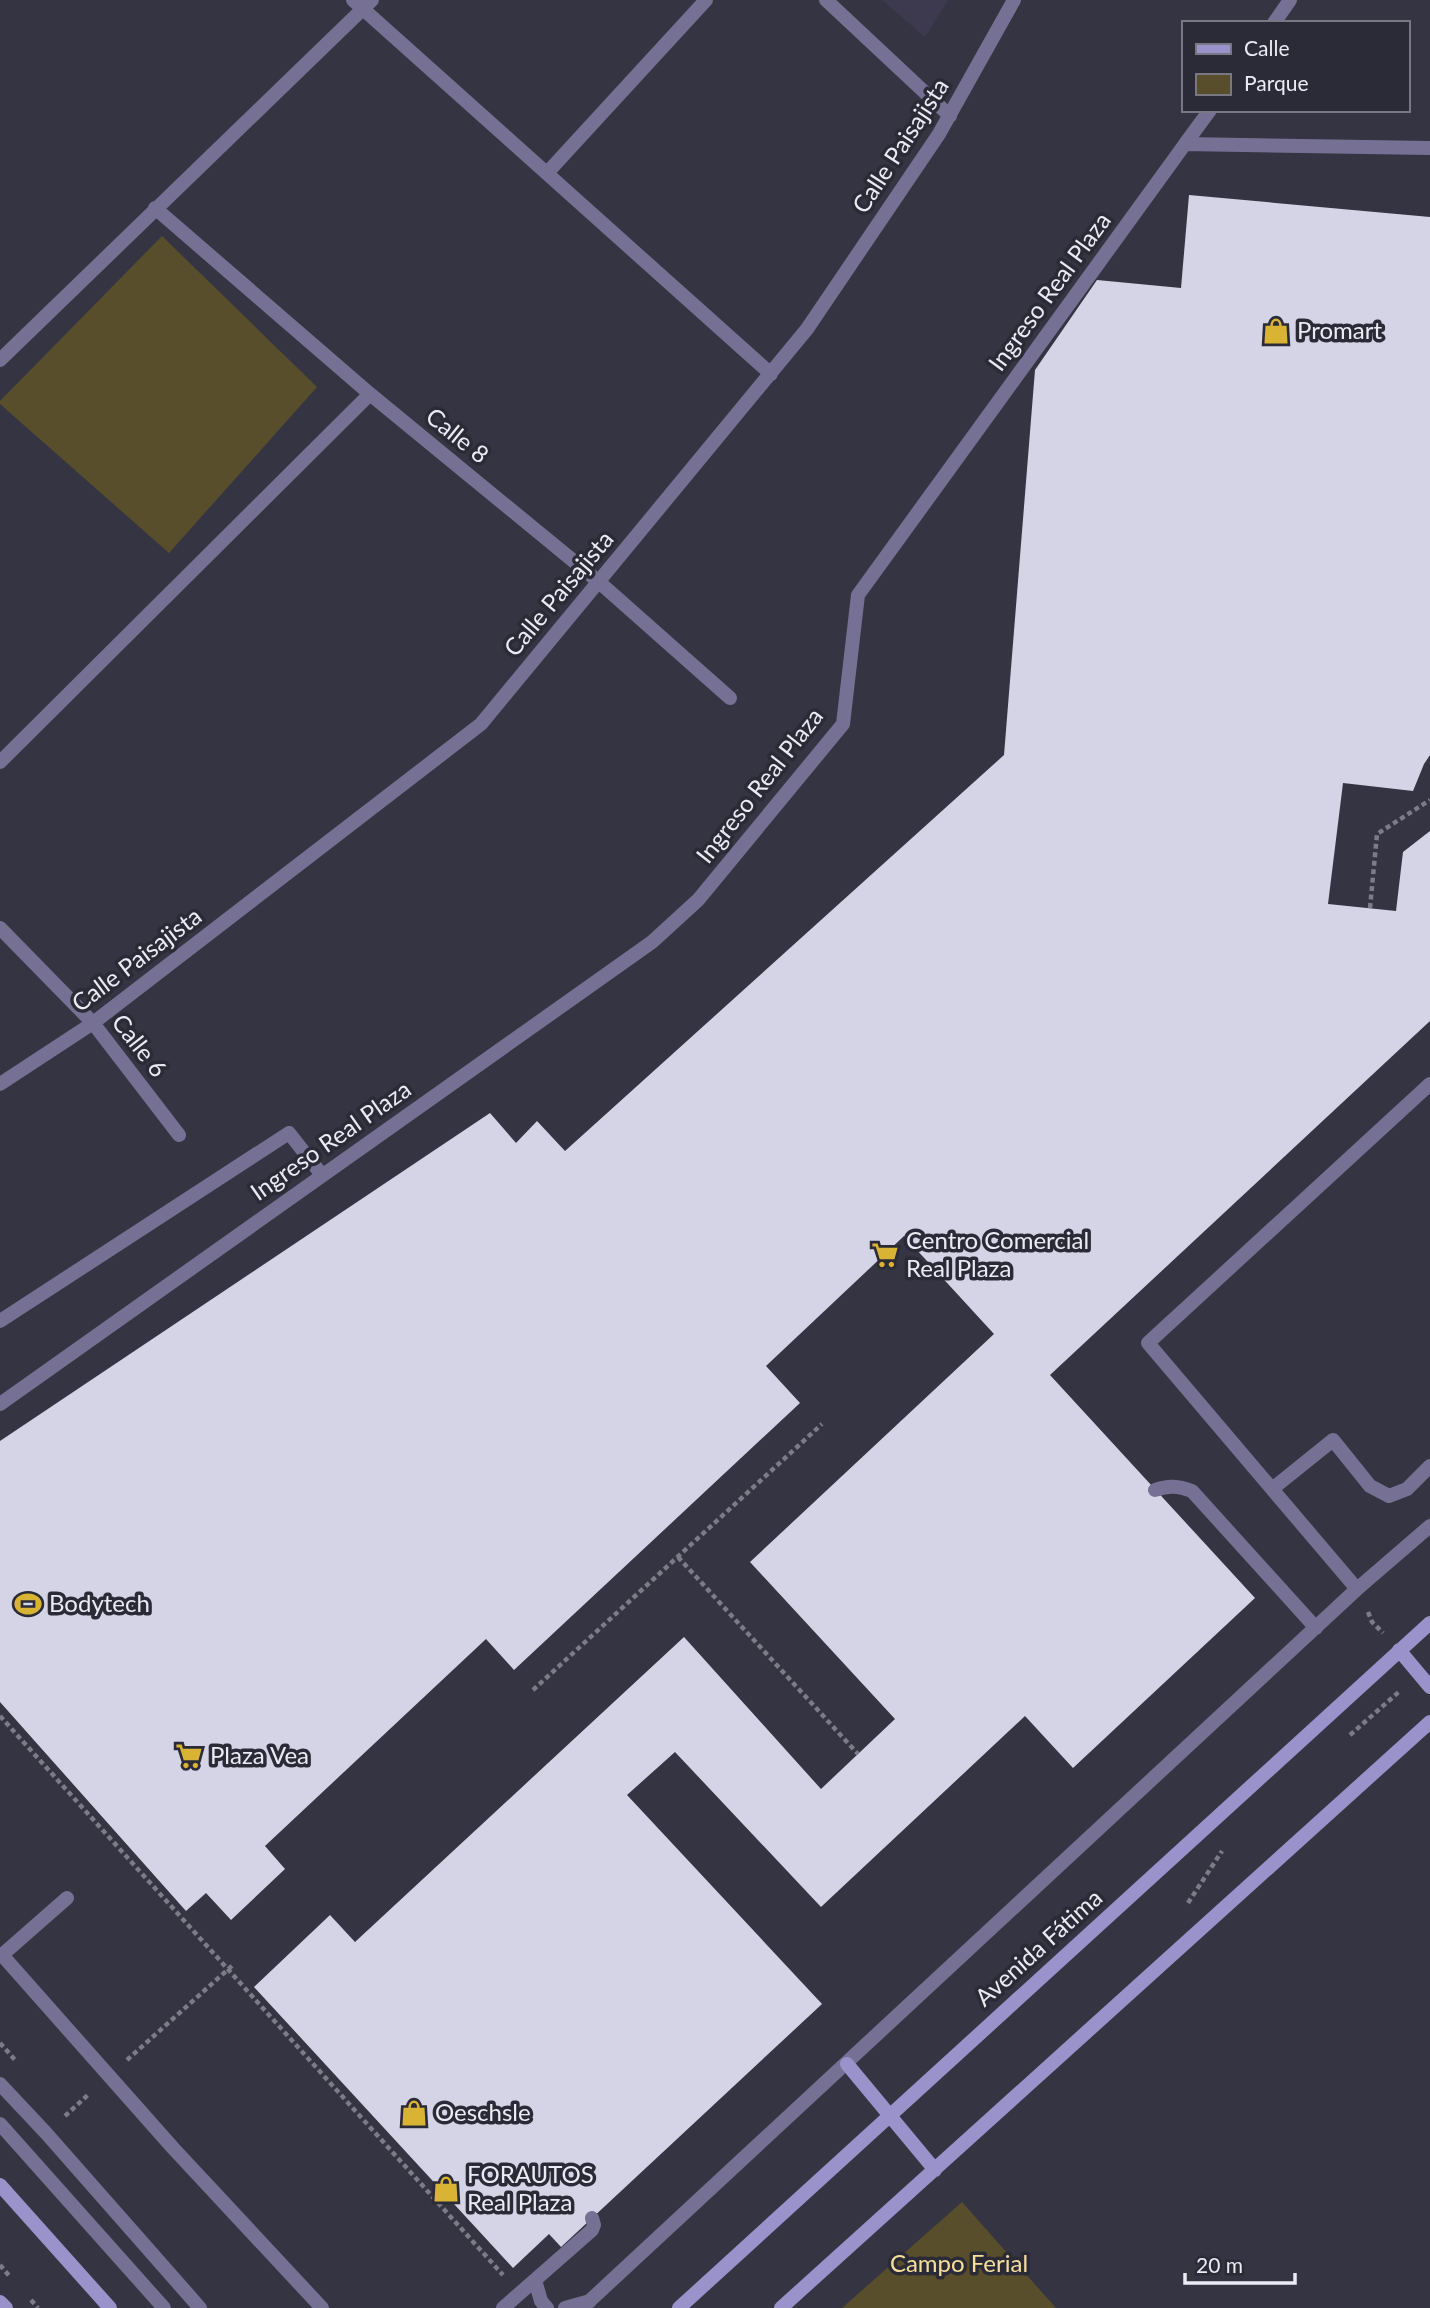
<svg xmlns="http://www.w3.org/2000/svg" width="1430" height="2308" font-family="Lato,sans-serif">
<style>
.built{fill:#3d3a4f}
.green{fill:#594e2c}
.building{fill:#d5d4e6}
.lines{fill:none;stroke-linecap:round;stroke-linejoin:round}
.path{stroke:#7c7b87;stroke-width:4.5;stroke-dasharray:5 3.5;stroke-linecap:butt}
.service{stroke:#767194;stroke-width:14}
.minor{stroke:#767194;stroke-width:14}
.secondary{stroke:#9a92ca;stroke-width:14}
.labels{text-anchor:middle;stroke-width:7;stroke-linejoin:round;paint-order:stroke}
.street-label{font-size:24px;fill:#ecebf5;stroke:#2b2a37}
.poi-label{font-size:24px;fill:#ecebf5;stroke:#2b2a37;text-anchor:start}
.park-label{font-size:24px;fill:#f6df9c;stroke:#2b2a37}
</style>
<rect width="100%" height="100%" fill="#353442"/>
<path class="built" d="M882 0H948L925 37Z"/>
<path class="green" d="M162 236 317 387 169 553 0 404V401Z
M962 2202 1056 2308H842Z"/>
<path class="building" d="M1189 195 1430 217V755L1424 764 1413 791 1343 783 1328 904 1396 911 1403 852 1430 831V1021L1050 1375 1255 1598 1073 1768 1025 1716 821 1907 675 1752 627 1795 822 2004 561 2247 549 2234 513 2268 254 1987 330 1915 355 1942 684 1637 821 1789 895 1719 750 1562 994 1334 904 1236 766 1366 800 1403 514 1670 486 1639 265 1846 285 1869 231 1920 206 1893 186 1911 0 1702V1441L490 1113 516 1143 537 1121 565 1151 1004 755 1035 370 1097 280 1181 288Z"/>
<g class="lines">
<path class="path" d="M1370 908 1377 834 1430 800
M678 1557 858 1754
M1368 1612 1372 1622 1383 1633
M533 1690 822 1424
M0 1716 503 2275
M1350 1735 1401 1690
M1188 1903 1222 1851
M0 2043 16 2061
M127 2060 234 1964
M65 2116 90 2093
M0 2265 11 2278
M31 2300 38 2308"/>
<path class="service" d="M1274 23 1290 0
M1185 144 1210 110
M0 1321 289 1133 322 1175
M0 1404 652 942 698 900 843 724 858 595 1185 144 1430 148
M1272 1489 1333 1440 1370 1486 1389 1496 1407 1489 1430 1466
M1155 1490C1169 1485 1178 1486 1192 1491L1316 1628
M1357 1589 1148 1343 1430 1084
M67 1898 2 1955 173 2148 322 2308
M0 2084 46 2133 200 2308
M0 2124 164 2308
M535 2280 541 2301 547 2308
M503 2308 592 2230 594 2225 592 2218
M565 2308 590 2301
M582 2308 1357 1589 1430 1526"/>
<path class="minor" d="M353 0 771 374
M826 0 950 116
M547 173 706 0
M155 208 370 394 599 582 730 698
M0 360 372 0
M0 762 370 394
M0 928 93 1023 179 1135
M0 1084 93 1023 481 724 807 329 939 134 1014 0"/>
<path class="secondary" d="M1399 1650 1430 1687
M847 2064 935 2170
M0 2185 110 2308
M0 2302 6 2308
M679 2308 1430 1623
M781 2308 1430 1722"/>
</g>
<defs>
<g id="shop-bare" transform="scale(2.1)"><path d="M-5-2.5h2.3a2.7 3.5 0 0 1 5.4 0H5L5.5 6h-11ZM-1.5-2.5h3a1.5 2.3 0 0 0-3 0Z" fill="#d9b334" stroke="#2b2a37" stroke-width="2.5" paint-order="stroke"/></g>
<g id="supermarket-bare" transform="scale(2.1)"><path d="M-6-5.5h2.5l.6 2H6L4.5 2H-2.5L-4.4-4H-6ZM-1.5 3.2a1.3 1.3 0 1 0 .1 0ZM3 3.2a1.3 1.3 0 1 0 .1 0Z" fill="#d9b334" stroke="#2b2a37" stroke-width="2.5" paint-order="stroke"/></g>
<g id="stadium-bare" transform="scale(2.1)"><path d="M0-5a6.5 5 0 1 0 0 10a6.5 5 0 1 0 0-10ZM-3.5-1.8h7v3.6h-7Z" fill="#d9b334" stroke="#2b2a37" stroke-width="2.5" paint-order="stroke"/></g>
</defs>
<g fill-rule="evenodd">
<use href="#shop-bare" x="1276" y="331"/>
<use href="#supermarket-bare" x="885" y="1255"/>
<use href="#stadium-bare" x="28" y="1604"/>
<use href="#supermarket-bare" x="189" y="1756"/>
<use href="#shop-bare" x="414" y="2113"/>
<use href="#shop-bare" x="446" y="2189"/>
</g>
<g class="labels">
<g class="street-label">
<text transform="translate(901 146) rotate(-57)" y="8">Calle Paisajista</text>
<text transform="translate(1050 292) rotate(-54)" y="8">Ingreso Real Plaza</text>
<text transform="translate(457 436) rotate(39)" y="8">Calle 8</text>
<text transform="translate(559 594) rotate(-50)" y="8">Calle Paisajista</text>
<text transform="translate(760 786) rotate(-52)" y="8">Ingreso Real Plaza</text>
<text transform="translate(137 960) rotate(-37)" y="8">Calle Paisajista</text>
<text transform="translate(139 1046) rotate(52)" y="8">Calle 6</text>
<text transform="translate(331 1141) rotate(-35)" y="8">Ingreso Real Plaza</text>
<text transform="translate(1039 1948) rotate(-42)" y="8">Avenida Fátima</text>
</g>
<g class="poi-label">
<text x="1297" y="339">Promart</text>
<text x="906" y="1249">Centro Comercial<tspan x="906" dy="28">Real Plaza</tspan></text>
<text x="49" y="1612">Bodytech</text>
<text x="210" y="1764">Plaza Vea</text>
<text x="435" y="2121">Oeschsle</text>
<text x="467" y="2183">FORAUTOS<tspan x="467" dy="28">Real Plaza</tspan></text>
</g>
<g class="park-label">
<text x="959" y="2272">Campo Ferial</text>
</g>
</g>
<rect x="1182" y="21" width="228" height="91" fill="#2b2a37" stroke="#787783" stroke-width="2"/>
<rect x="1196" y="44" width="35" height="10" fill="#9a92ca" stroke="#787783" stroke-width="2"/>
<text x="1244" y="56" font-size="21" fill="#ecebf5">Calle</text>
<rect x="1196" y="74" width="35" height="21" fill="#594e2c" stroke="#787783" stroke-width="2"/>
<text x="1244" y="91" font-size="21" fill="#ecebf5">Parque</text>
<path d="M1185 2273v10h110v-10" fill="none" stroke="#ecebf5" stroke-width="3.5"/>
<text x="1196" y="2273" font-size="21" fill="#ecebf5" stroke="#2b2a37" stroke-width="5" paint-order="stroke">20 m</text>
</svg>
